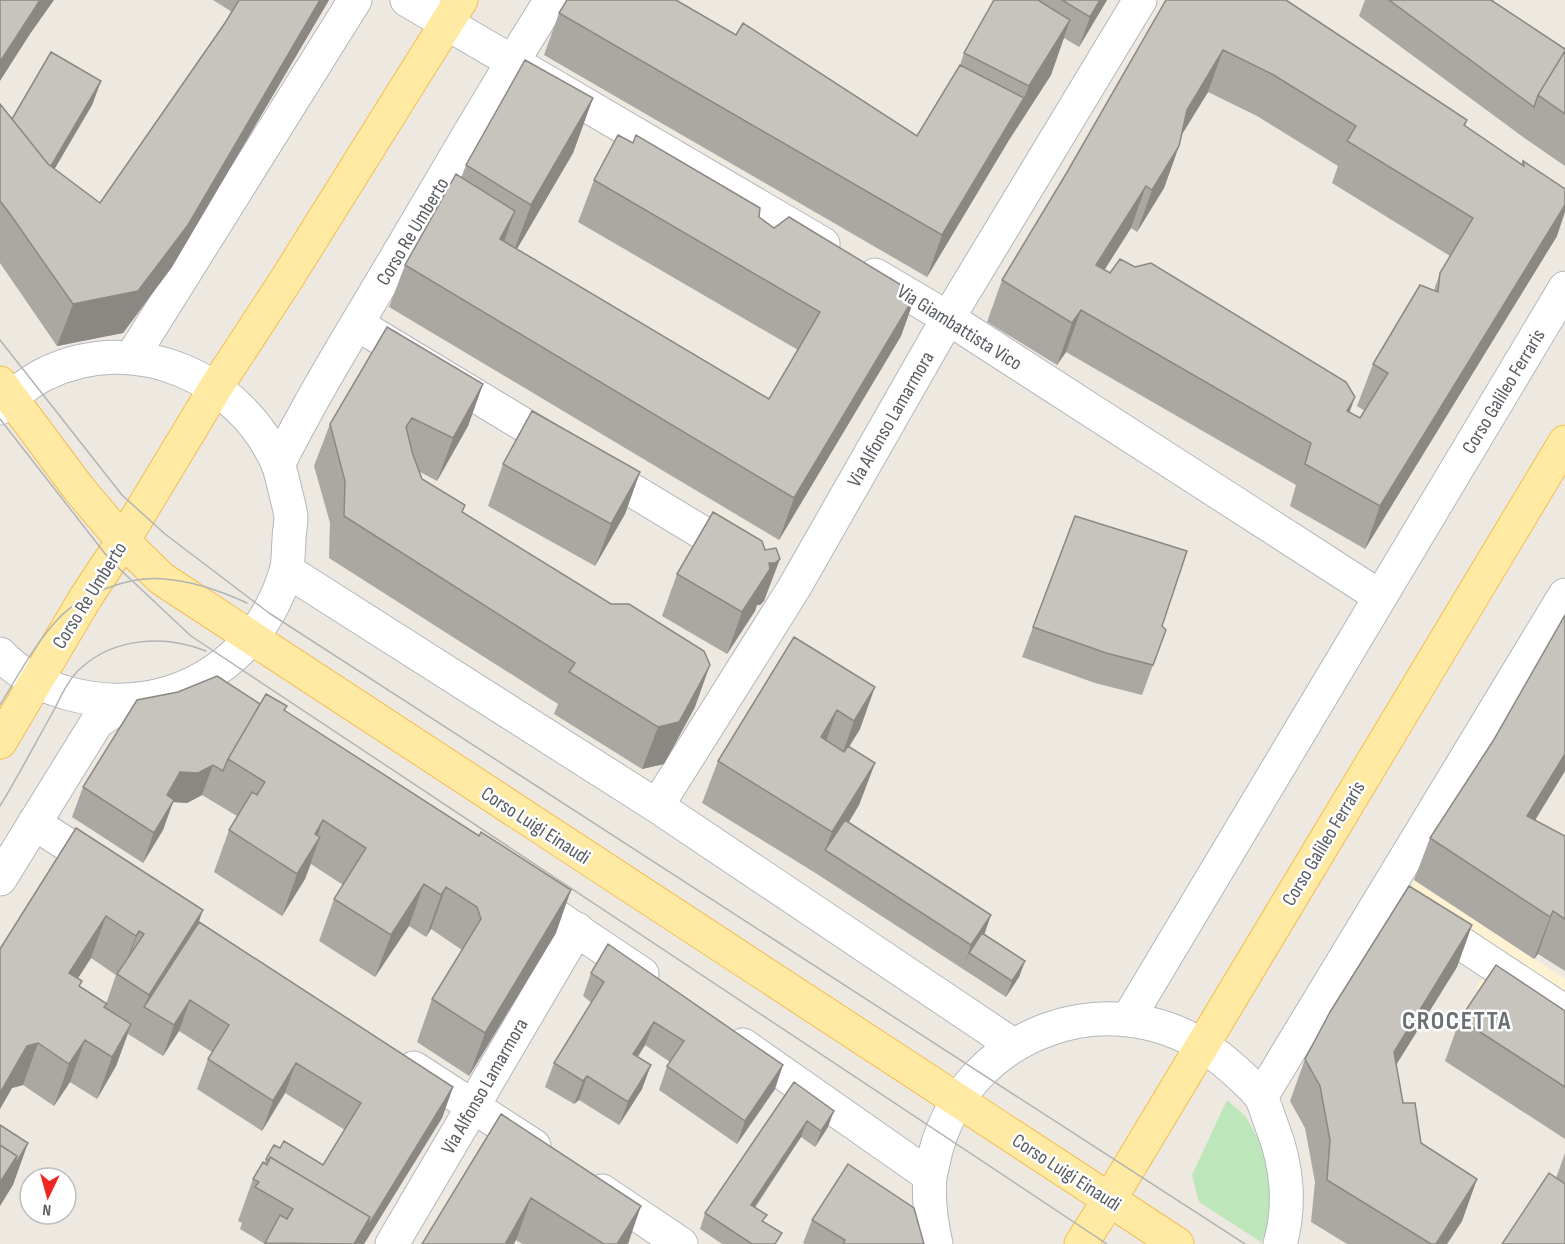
<svg xmlns="http://www.w3.org/2000/svg" width="1565" height="1244" font-family="'Sofia Sans Condensed',sans-serif">
<style>
.commercial{fill:#fff2d3}
.green{fill:#bee6bb}
.lines{fill:none;stroke-linecap:round;stroke-linejoin:round}
.minor-casing{stroke:#b3b7bc;stroke-width:35}
.major-casing{stroke:#f5bd50;stroke-width:35}
.minor{stroke:#fff;stroke-width:33}
.major{stroke:#ffeaa3;stroke-width:33}
.tram{stroke:#b2b3b3;stroke-width:1.5}
.wall{fill:#aba8a3;fill-rule:evenodd}
.shaded-wall{fill:#8b8884}
.building{fill:#c7c3bd;stroke:#8b8884;stroke-width:1.5;fill-rule:evenodd}
.labels{text-anchor:middle;stroke-width:5;stroke-linejoin:round;paint-order:stroke}
.street-label{font-size:20px;fill:#595d62;stroke:#fff}
.district-label{font-size:26px;font-weight:bold;letter-spacing:1.5px;fill:#6a7074;stroke:#fff}
</style>
<rect width="100%" height="100%" fill="#ede9e0"/>
<path class="commercial" d="M1414 880 1565 979V1048L1476 989 1483 977 1397 924 1408 908Z"/>
<path class="green" d="M1227 1100 1246 1117 1266 1153 1271 1191 1268 1228 1261 1242 1199 1202 1192 1175Z"/>
<g class="lines">
<g class="minor-casing">
<path id="minor" d="M407 0 823 244
M875 275 948 318 1379 596
M357 324 741 556
M132 357 355 0
M0 408C15 395 29 381 47 373 135 331 240 377 278 464 281 472 283 482 285 490 287 499 290 508 291 517 291 524 289 532 289 540 288 550 289 561 286 571 267 637 214 687 146 698 96 706 36 692 0 654
M278 465C313 394 356 326 396 258 447 172 497 85 551 0
M286 570 657 806 1013 1045
M657 806 794 588 948 318 1140 0
M34 823 103 868
M0 879 97 722 128 701
M523 894 642 974
M1429 922 1565 1012
M1128 1019 1565 288
M743 1045 930 1176
M414 1068 534 1146
M1261 1097 1565 595
M602 1191 681 1244
M392 1244 577 929
M936 1244C931 1222 928 1199 930 1177 931 1169 934 1162 935 1154 966 1030 1114 978 1216 1055 1227 1063 1256 1088 1262 1099 1266 1108 1269 1119 1273 1129 1287 1165 1291 1206 1280 1244"/>
</g>
<g class="major-casing">
<path id="major" d="M0 383 79 489 123 541 162 579 1177 1244
M0 742 86 597 123 541 216 387 286 280 461 0
M1081 1244 1110 1199 1565 442"/>
</g>
<use href="#minor" class="minor"/>
<use href="#major" class="major"/>
<path class="tram" d="M0 340 122 495 165 534 269 613 1245 1244
M0 419 110 560 191 636 1107 1244
M0 705C18 676 35 643 59 618 83 593 129 576 164 579 193 581 221 591 247 603
M0 806C19 775 36 742 54 710 61 696 69 678 81 668 115 637 165 635 206 651"/>
</g>
<path class="wall" d="M213 0H329L172 267 123 333 57 346 0 263V104L12 119 101 81 92 105 54 169 100 203 225 23 232 12Z
M994 0H1107L1079 47 1064 38 1051 75 1009 140 927 277 544 55 559 13 736 35 917 136 960 65 964 53Z
M1166 0 1467 120 1465 126 1521 164 1523 161 1557 236 1365 549 1290 506 1296 485 1066 352 1057 365 987 322 1002 280 1066 174ZM1208 92 1257 116 1338 166 1332 183 1450 256 1440 273 1434 290 1373 364 1357 406 1365 411 1360 418 1104 270 1131 228 1137 232 1164 188 1179 146 1181 136Z
M1365 0H1494L1493 2 1565 49V166L1523 137 1359 16Z
M593 98 573 153 517 249 769 399 798 350 578 222 594 180 759 217 774 228 916 294 901 336 779 540 389 307 405 265 461 178 466 165Z
M483 384 468 426 437 481 420 472 422 479 695 707 664 764 642 769 554 714 558 704 329 558 330 523 314 466 330 424Z
M503 464 640 472 625 514 595 566 488 506Z
M677 574 764 601 760 605H757L755 611 727 654 662 616Z
M1162 626 1166 630 1142 695 1095 683 1022 657 1033 627Z
M794 637 860 729 849 747 875 763 859 805 849 822 984 934 1025 961 1019 977 1006 997 817 874 702 803 718 761Z
M260 704 285 711 556 933 469 1076 417 1042 432 999 462 950 431 929 426 937 409 926 375 977 319 941 334 899 343 885 311 864 305 879 282 916 214 872 229 830 237 816 202 795 187 803 173 802 163 830 143 863 72 817 83 787Z
M1493 741 1565 771 1535 820 1565 836V971L1538 954 1534 959 1414 880 1430 838Z
M76 828 199 922 453 1087 442 1118 364 1244H265L240 1229 242 1223 238 1221 253 1179 264 1163 266 1159 280 1148 323 1165 345 1130 285 1093 262 1131 197 1089 208 1059 212 1052 179 1031 163 1056 128 1034 116 1066 97 1099 70 1082 54 1106 23 1085 12 1088 0 1109V949ZM91 958 116 975 106 1004 80 987 78 978Z
M1472 925 1457 967 1396 1065 1403 1103 1421 1143 1477 1179 1462 1221 1447 1244H1347L1311 1222 1315 1182 1305 1128 1290 1101 1305 1059Z
M591 973 775 1089 737 1144 659 1090 667 1066 670 1062 645 1045 638 1057 642 1089 619 1125 579 1100 574 1104 545 1087 554 1063 592 1003 583 996Z
M1565 1011V1139L1445 1061 1460 1019Z
M794 1082 828 1127 815 1147 801 1137 755 1208 764 1222 775 1244H722L700 1229 705 1213Z
M501 1114 628 1244H522L516 1240Z
M1565 1153V1244L1556 1178Z
M812 1220 924 1244H805L803 1243Z"/>
<path class="shaded-wall" d="M40 0H54L30 34 0 81V62Z
M320 0H329L172 267 123 333 57 346 73 304Z
M1100 0H1107L1079 47 1090 17Z
M1070 20 1051 75 1009 140 927 277 942 235 1024 98 1029 86Z
M1223 50 1208 92 1171 152 1187 110Z
M101 81 92 105 33 206 41 183Z
M593 98 573 153 511 259 531 205Z
M1179 146 1164 188 1137 232 1152 190Z
M1146 186 1131 228 1081 307 1096 265Z
M1565 205V212L1557 236 1365 549 1380 506Z
M515 211 500 253V239Z
M916 294 901 336 779 540 794 498Z
M1081 310 1066 352 1057 365 1072 323Z
M483 384 468 426 437 481 453 438Z
M1355 397 1340 439 1347 411Z
M640 472 625 514 595 566 611 524Z
M780 559 764 601 760 605H757L755 611 727 654 742 612 769 563Z
M710 665 695 707 664 764 642 769 658 727Z
M875 687 860 729 839 763 854 721Z
M837 710 822 753 821 737Z
M1565 754V771L1512 858 1527 816Z
M875 763 859 805 830 853 825 850 832 832Z
M213 765 202 795 187 803 173 802 163 830 143 863 167 795 180 772Z
M323 820 313 849 320 837 305 879 282 916 297 874 315 834Z
M424 884 409 926 375 977 391 935Z
M446 887 431 929 426 937 441 895Z
M571 890 556 933 469 1076 485 1033Z
M203 910 188 953 144 1007 149 995Z
M1553 911 1538 954 1534 959 1550 917Z
M991 915 983 938 969 953 963 969 971 945Z
M106 916 91 958 54 1015 69 973Z
M1472 925 1457 967 1378 1094 1394 1052Z
M139 931 123 973 120 978 136 936Z
M1025 961 1019 977 1006 997 1012 981Z
M190 1000 179 1031 163 1056 174 1025Z
M654 1022 645 1045 624 1077 633 1054Z
M131 1024 116 1066 97 1099 112 1057Z
M85 1040 70 1082 54 1106 69 1064Z
M38 1043 23 1085 12 1088 0 1109V1093L27 1046Z
M296 1063 285 1093 262 1131 273 1101Z
M651 1065 642 1089 619 1125 628 1102Z
M783 1065 775 1089 737 1144 745 1121Z
M587 1076 579 1100 574 1104 583 1081Z
M453 1087 442 1118 364 1244H354Z
M834 1111 828 1127 815 1147 821 1131Z
M807 1121 801 1137 745 1221 751 1205Z
M28 1143 13 1185 0 1206V1182L17 1156Z
M1477 1179 1462 1221 1447 1244H1436Z
M531 1198 516 1240 514 1244H505Z
M641 1206 628 1244H617Z"/>
<path class="building" d="M0 0H40L0 62Z
M239 0H320L188 225 138 291 73 304 10 214 0 201V104L48 164 100 203 225 23Z
M567 0H676L736 35 743 23 917 136 960 65 1024 98 942 235 559 13Z
M994 0H1038L1070 20 1029 86 964 53Z
M1062 0H1100L1090 17Z
M1166 0H1286L1467 120 1464 125 1524 166 1523 161 1565 189V205L1380 506 1305 464 1311 443 1081 310 1072 323 1002 280 1066 174ZM1223 50 1272 74 1356 126 1347 141 1473 218 1440 273 1438 292 1420 285 1373 364 1388 373 1360 418 1347 411 1355 397 1346 382 1151 263 1135 267 1120 259 1110 273 1096 265 1146 186 1152 190 1179 146 1187 110Z
M1389 0H1491L1565 49V51L1538 95 1534 107Z
M1565 51V114L1538 95Z
M51 52 101 81 51 166 48 164 12 119Z
M525 60 593 98 531 205 466 165Z
M618 135 633 143 636 135 760 208 759 217 774 228 789 217 916 294 794 498 405 265 456 174 515 211 500 239 769 399 820 312 594 180Z
M387 327 483 384 453 438 412 418 406 427 413 455 422 479 465 505 462 512 611 604H629L704 651 710 665 679 722 658 727 569 672 575 663 344 516 345 481 330 424Z
M532 411 640 472 611 524 503 464Z
M713 512 762 541 765 550 776 548 780 559 775 563H769L770 569 742 612 677 574Z
M1075 516 1187 551 1162 626 1166 630 1153 665 1106 653 1033 627Z
M1565 615V754L1527 816 1565 836V919L1553 911 1550 917 1430 838 1493 741Z
M794 637 875 687 854 721 837 710 821 737 844 752 848 746 875 763 832 832 718 761Z
M217 676 260 704 228 759 223 771 213 765 198 773 180 772 167 795 174 800 154 833 83 787 137 700 178 692Z
M266 694 287 706 284 710 287 712 479 836 481 832 571 890 485 1033 432 999 481 919 477 907 446 887 441 895 424 884 391 935 334 899 366 848 323 820 315 834 320 837 297 874 229 830 252 792 257 795 265 782 228 759Z
M845 820 991 915 971 945 825 850Z
M76 828 203 910 149 995 117 974 144 934 139 931 136 936 106 916 69 973 82 981 79 986 107 1004 104 1007 131 1024 112 1057 85 1040 69 1064 38 1043 27 1046 0 1093V949Z
M1409 886 1472 925 1394 1052 1403 1103H1415L1421 1143 1477 1179 1436 1244H1431L1327 1180 1330 1140 1320 1086 1305 1059 1330 1012Z
M199 922 453 1087 366 1229 370 1217 270 1157 269 1161 266 1159 274 1145 280 1148 284 1141 323 1165 361 1103 296 1063 273 1101 208 1059 229 1025 190 1000 174 1025 144 1007Z
M982 933 1025 961 1012 981 969 953Z
M608 944 783 1065 745 1121 667 1066 684 1041 654 1022 633 1054 651 1065 628 1102 587 1076 583 1081 554 1063 604 982 591 973Z
M1496 965 1565 1011V1087L1460 1019Z
M794 1082 834 1111 821 1131 807 1121 751 1205 767 1215 762 1221 782 1233 775 1244H752L705 1213Z
M501 1114 641 1206 617 1244H604L531 1198 505 1244H422Z
M0 1125 28 1143 13 1168 17 1156 0 1145Z
M0 1145 17 1156 0 1182Z
M270 1157 370 1217 354 1244 265 1243 280 1215 287 1219 293 1209 255 1187 259 1182 253 1179 263 1162 267 1165Z
M848 1164 914 1208 924 1244H843L845 1240 812 1220Z
M1549 1173 1565 1184V1244H1502Z"/>
<g class="labels">
<g class="street-label">
<text transform="translate(412 231) rotate(-59)" y="7">Corso Re Umberto</text>
<text transform="translate(960 327) rotate(32)" y="7">Via Giambattista Vico</text>
<text transform="translate(1503 391) rotate(-59)" y="7">Corso Galileo Ferraris</text>
<text transform="translate(890 419) rotate(-60)" y="7">Via Alfonso Lamarmora</text>
<text transform="translate(89 595) rotate(-58)" y="7">Corso Re Umberto</text>
<text transform="translate(536 825) rotate(33)" y="7">Corso Luigi Einaudi</text>
<text transform="translate(1323 843) rotate(-59)" y="7">Corso Galileo Ferraris</text>
<text transform="translate(484 1086) rotate(-60)" y="7">Via Alfonso Lamarmora</text>
<text transform="translate(1067 1172) rotate(33)" y="7">Corso Luigi Einaudi</text>
</g>
<g class="district-label">
<text x="1457" y="1029">CROCETTA</text>
</g>
</g>
<g transform="translate(48 1196) rotate(185)"><circle r="28" fill="#ffffff" stroke="#bdbec0" stroke-width="1.5"/>
<path d="M0-4.5L10 22L0 15L-10 22Z" fill="#ee2725"/>
<text y="-9" font-size="16" font-weight="bold" text-anchor="middle" fill="#595d62">N</text>
</g>
</svg>
